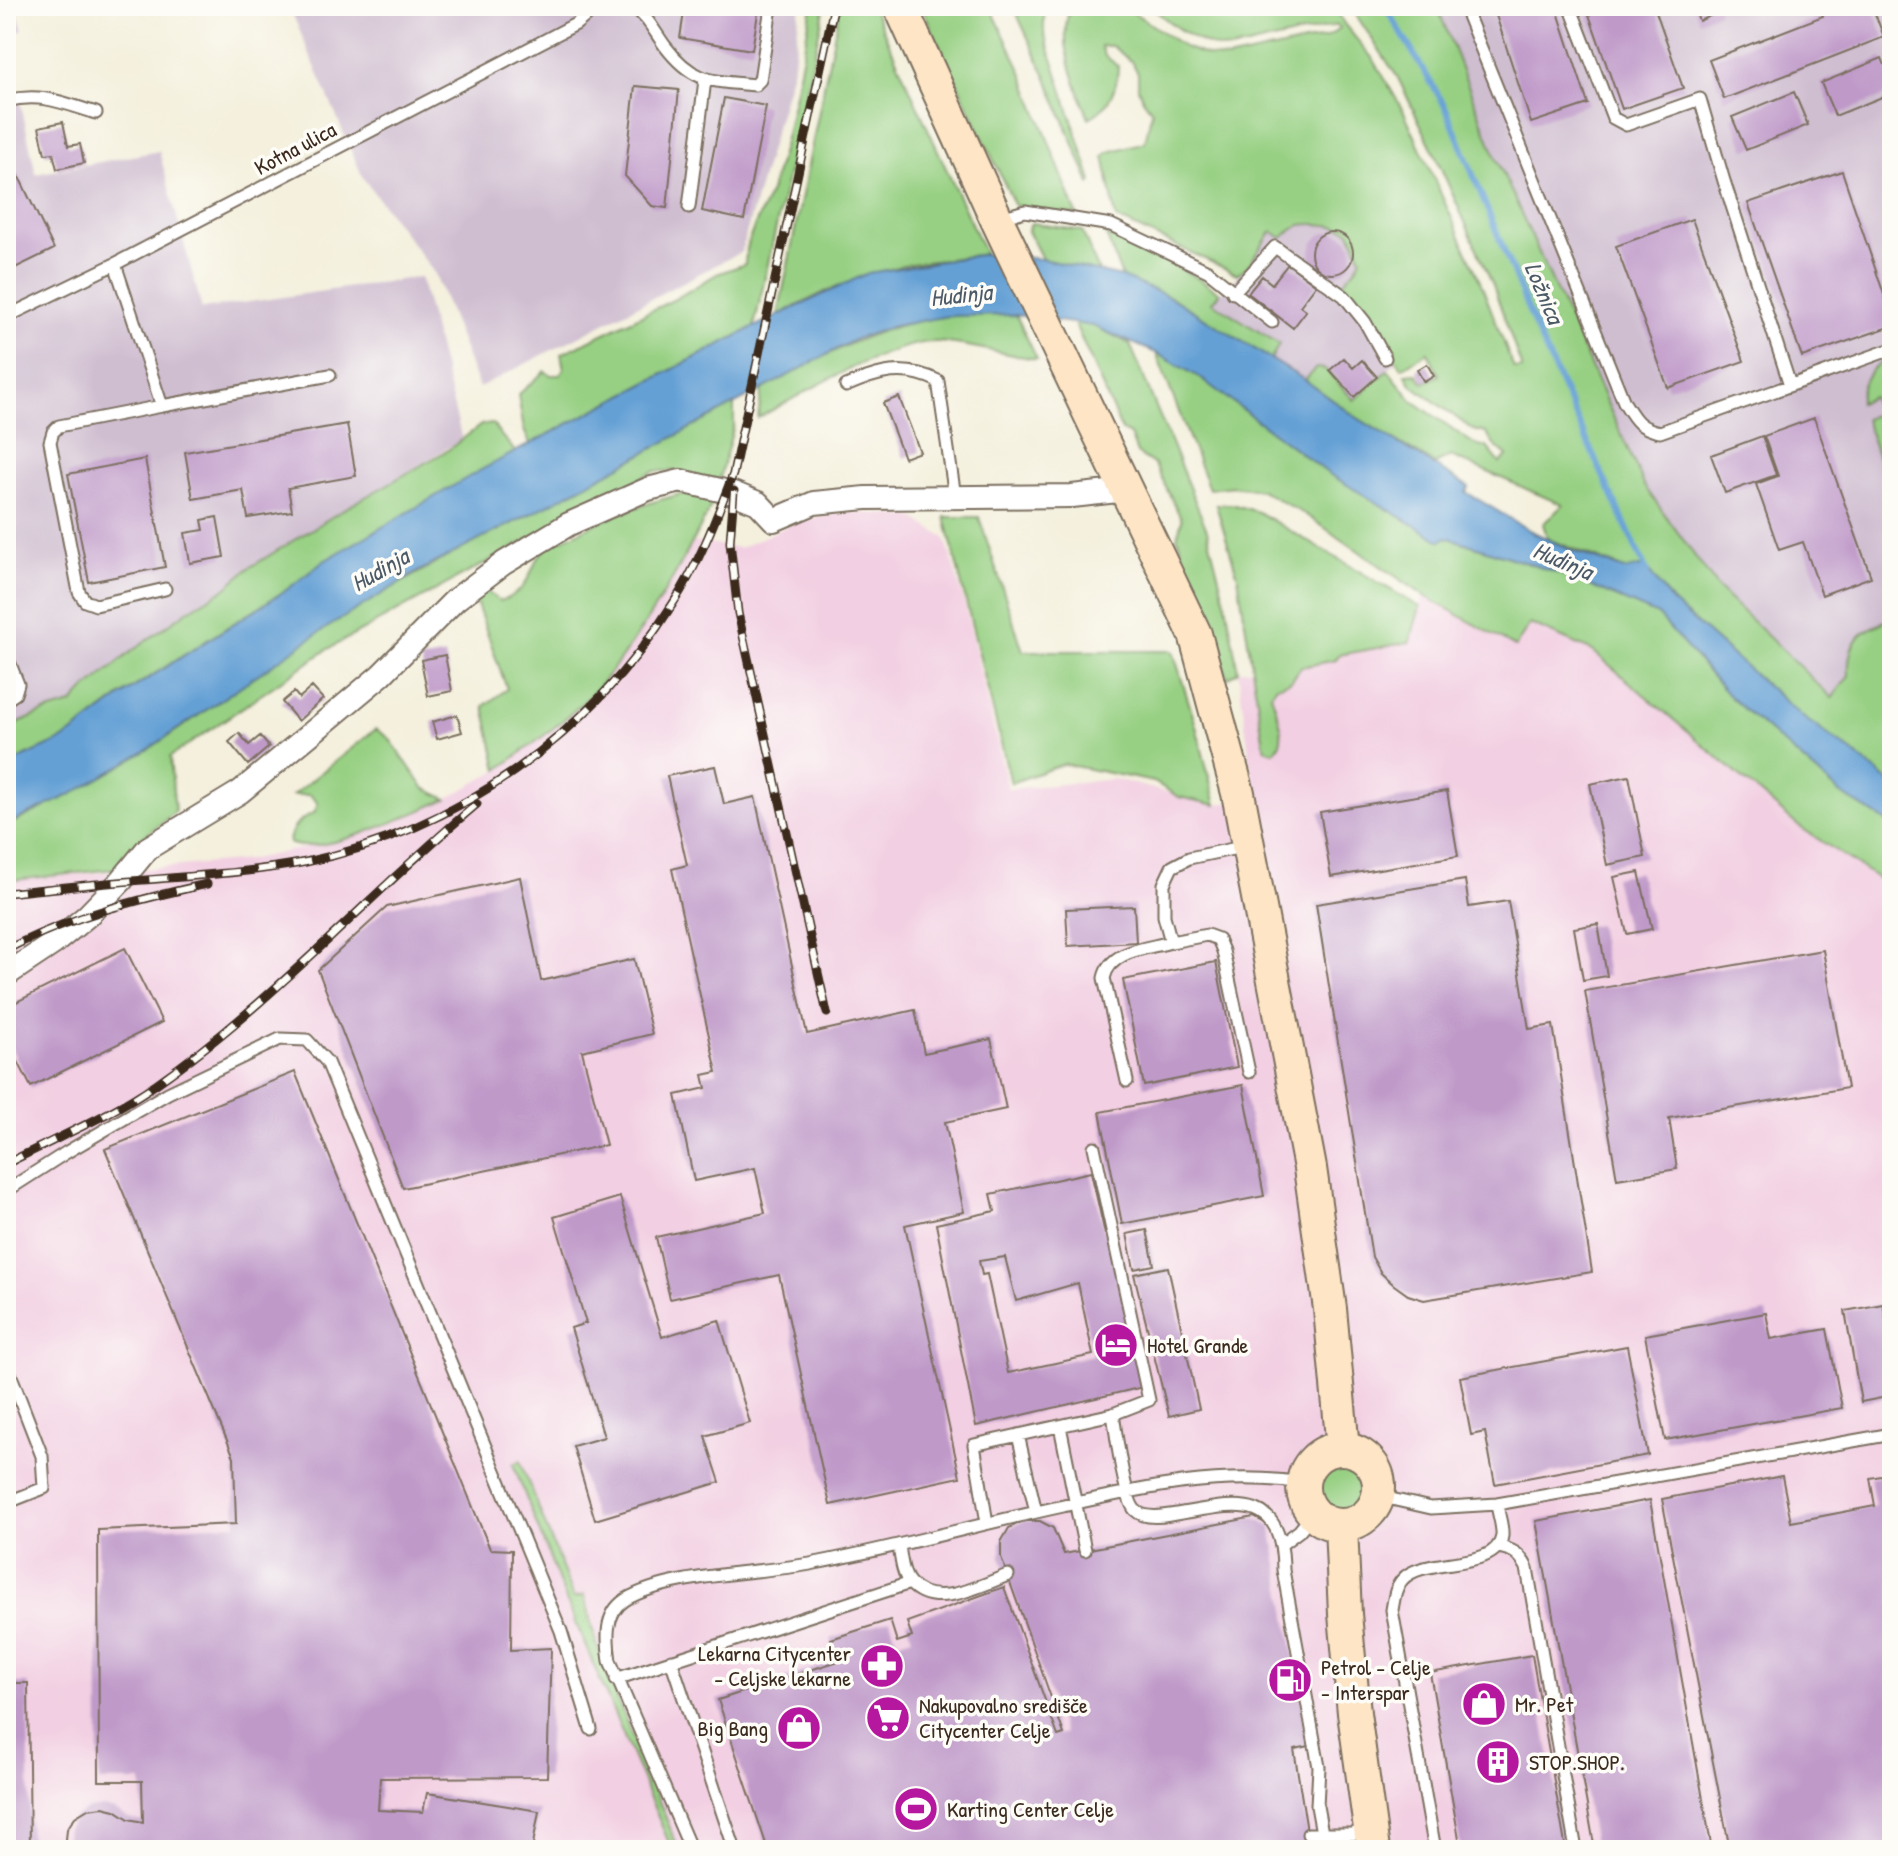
<svg xmlns="http://www.w3.org/2000/svg" width="1898" height="1856" font-family="'Patrick Hand',sans-serif">
<style>
.built{fill:#f2cfe2}
.industrial{fill:#cfbdd0}
.green{fill:#97d083;stroke:#697d50;stroke-width:2}
.water{fill:#65a0d5;stroke:#50657a;stroke-width:2}
.lines{fill:none;stroke-linecap:round;stroke-linejoin:round}
.stream{stroke:#65a0d5;stroke-width:6}
.building{fill:#bf9ac9;fill-rule:evenodd}
.lane-casing{stroke:#7c6f61;stroke-width:15}
.street-casing{stroke:#7c6f61;stroke-width:26}
.secondary-casing{stroke:#7c6f61;stroke-width:36}
.lane{stroke:#fff;stroke-width:11}
.street{stroke:#fff;stroke-width:22}
.secondary{stroke:#fde5c5;stroke-width:32}
.rail-casing{stroke:#3b2a1e;stroke-width:9}
.rail{stroke:#fdfcf7;stroke-width:6;stroke-dasharray:18;stroke-linecap:butt}
.labels{text-anchor:middle;stroke-width:7;stroke-linejoin:round;paint-order:stroke}
.street-label{font-size:22px;fill:#3b2a1e;stroke:#fdfcf7}
.poi-label{font-size:22px;fill:#3b2a1e;stroke:#fdfcf7;text-anchor:start}
.water-label{font-size:24px;font-style:italic;fill:#4c5967;stroke:#fdfcf7}
</style>
<rect width="100%" height="100%" fill="#fdfcf7"/>
<filter id="ink" filterUnits="userSpaceOnUse"><feTurbulence type="fractalNoise" baseFrequency=".0125" numOctaves="2"/><feDisplacementMap in="SourceGraphic" scale="16" xChannelSelector="R" yChannelSelector="G"/><feConvolveMatrix kernelMatrix="1 2 1 2 8 2 1 2 1" color-interpolation-filters="sRGB"/></filter>
<filter id="wash" filterUnits="userSpaceOnUse"><feTurbulence type="fractalNoise" baseFrequency=".006" numOctaves="4" result="noise"/><feDisplacementMap in="SourceGraphic" scale="32" xChannelSelector="R" yChannelSelector="G"/><feGaussianBlur stdDeviation="1.8" result="paint"/><feColorMatrix in="noise" values="0 0 0 0 0 0 0 0 0 0 0 0 0 0 0 0 0 1.4 0 .05"/><feComposite in="paint" operator="in"/></filter>
<g filter="url(#wash)">
<rect width="100%" height="100%" fill="#f4f0dd"/>
<path class="built" d="M846 512 911 516 945 538 964 602 1008 789 1115 779 1216 805 1255 797 1238 671 1410 642 1423 595 1514 647 1530 624 1593 651 1797 825 1892 888V1850H6V881L248 860 331 842 384 827 446 799 498 770 572 713 605 679 654 608 694 542 740 548 796 522Z"/>
<path class="industrial" d="M6 6H15L23 30 9 35 10 40 6 42Z
M289 6H800L794 63 741 252 479 388 435 274 363 178Z
M1437 6H1892V745L1833 698 1718 588 1645 487 1497 160Z
M6 78 21 104 36 174 159 151 202 309 420 277 462 439 249 568 223 590 190 609 132 651 85 690 72 704 44 712 6 729Z
M1306 224 1336 225 1350 231 1361 258 1356 268 1342 285 1359 298 1372 313 1396 361 1354 400 1325 369 1316 368 1305 380 1271 359 1279 344 1212 302 1247 267 1272 231 1282 238 1296 227Z"/>
<path class="green" d="M812 6H825L754 327 530 444 524 430 518 395 545 371 550 375H560L564 369 561 354 675 299 717 274 745 264C747 230 764 213 773 183 790 125 801 65 812 6Z
M842 6H871L873 8 985 254 903 265 833 288 778 315 839 11Z
M921 6H990L1021 70 1077 215 1015 206Z
M1013 6H1039L1044 14V33L1092 181 1090 184 1046 76Z
M1078 6 1097 8 1124 6 1186 48 1209 56 1227 59 1328 37 1340 28 1337 25 1230 50C1198 46 1173 26 1150 6H1335L1344 24 1374 60 1405 114 1480 281 1514 369H1522L1493 285 1432 148 1398 78 1350 6H1437L1497 160 1645 487 1718 588 1832 698 1849 676C1846 639 1862 631 1892 618V784L1851 751 1804 718 1672 602 1645 566 1627 570 1548 539 1543 524 1563 505 1451 456 1435 464 1356 417 1305 380 1316 368 1325 369 1354 400 1388 370 1413 401 1474 444 1487 447 1500 463 1507 456 1494 445 1486 433 1473 430 1411 384 1406 374 1416 373 1424 383 1439 375 1428 352 1402 368C1377 334 1380 312 1341 285L1356 268 1361 258 1350 231C1340 225 1309 222 1298 226 1292 229 1287 234 1282 238L1272 231 1247 267 1237 274 1116 218 1104 156 1109 152 1145 142 1152 110 1143 100 1138 88V73L1132 62 1112 46H1101L1104 55 1118 66C1118 87 1108 110 1089 118 1076 84 1057 44 1070 8Z
M1032 223 1082 231 1099 272 1042 259 1028 231 1029 226Z
M1106 235C1146 251 1184 267 1220 293L1212 302 1279 344 1271 359 1170 297 1122 277Z
M1016 315 1037 359C1005 355 972 345 939 342 892 339 801 395 758 418L762 388C822 357 879 324 947 316 970 313 993 315 1016 315Z
M1074 322 1094 326 1130 344 1207 530 1227 609 1238 671 1228 678 1180 553 1182 549 1177 537 1182 520 1155 465 1137 453 1130 435 1122 431Z
M1156 353 1199 377 1329 474 1441 541 1446 537 1564 575 1658 615 1729 696 1840 793 1892 825V888L1797 825 1593 651 1530 624 1515 647 1423 595 1306 515 1261 490 1234 486 1209 489Z
M1892 358V499L1865 419 1878 413 1872 397 1859 403C1861 381 1870 365 1892 358Z
M734 404V425L718 484 677 471H654L328 649 170 757 175 812 140 840 114 869 6 881V826C55 802 104 778 150 748 213 708 272 661 335 622 464 543 601 476 734 404Z
M493 424C499 436 508 441 515 452L324 561 289 588 126 692 64 739 6 765V729L44 712 72 704 85 690 132 651 190 609 223 590 249 568 346 508 448 450 481 425Z
M693 491 711 496 713 502C683 563 648 626 605 679 575 715 535 742 498 770L484 706 507 689 475 599 484 590 500 601C536 590 527 562 548 547 556 541 567 538 576 533 614 514 652 501 693 491Z
M1231 504 1258 512 1420 607 1410 642 1339 655 1336 660 1301 667 1291 681 1277 686 1271 694C1276 712 1290 737 1274 752L1267 750 1264 745 1238 577 1216 505Z
M945 517H979L1023 651H1173L1196 726 1216 805 1179 797 1154 782 1064 764 1011 783Z
M376 729 389 738 424 788 447 799C414 813 320 858 289 843 290 827 301 819 315 812L318 803 310 795H293Z
M1314 1487a27 27 0 1 1 54 0a27 27 0 1 1-54 0Z
M520 1461 574 1598 584 1595 600 1657 679 1850H672L567 1602 513 1464Z"/>
<path class="water" d="M985 254 1042 259 1122 277 1170 297 1305 380 1356 417 1469 487 1466 492 1531 531 1573 551 1627 570 1645 566 1672 602 1804 718 1851 751 1892 784V825L1840 793 1729 696 1658 615 1564 575 1447 537 1441 541 1329 474 1199 377 1156 353 1093 326 1016 315 948 316 894 326 856 339 548 505 421 570 320 632 149 749 72 794 6 825V765L64 739 127 692 289 588 324 561 477 472 604 405 754 327 868 273Z"/>
<g class="lines">
<path class="stream" d="M1385 6 1445 106 1539 336 1647 572"/>
</g>
<g id="blocks">
<path class="building" d="M685 6 759 7 752 50 680 38Z
M1493 6H1556L1588 104 1531 123Z
M1586 6H1654L1683 88 1622 109Z
M1693 6H1716L1719 12 1699 21Z
M1819 6H1872L1884 37 1724 99 1709 60 1823 16Z
M1882 58 1892 83V93L1835 116 1821 83Z
M635 86 679 90 667 208 652 206 625 176Z
M1794 92 1808 125 1746 150 1732 117Z
M724 98 766 106 744 220 702 211Z
M63 122 68 146 80 144 84 163 57 169 53 153 45 154 39 127Z
M6 150 54 249 9 271 6 264Z
M1842 171 1892 318V326L1802 357 1748 203Z
M1692 219 1744 361 1668 388 1616 246Z
M1311 253a21 21 0 1 1 42 0a21 21 0 1 1-42 0Z
M1288 264 1316 285 1300 306 1306 311 1293 328 1248 293 1262 276 1272 284Z
M1344 358 1353 368 1362 360 1377 377 1354 397 1330 370Z
M1427 364 1434 376 1424 382 1417 370Z
M899 397 920 452 904 458 883 403Z
M1814 418 1871 577 1822 595 1803 542 1779 550 1756 484 1778 476 1764 436Z
M347 424 356 476 288 488 292 511 248 518 243 490 193 499 185 452Z
M1762 436 1776 475 1725 493 1711 455Z
M145 459 165 567 89 582 68 474Z
M217 517 224 557 190 563 185 533 204 530 202 520Z
M445 655 452 691 428 696 421 660Z
M312 687 323 699 298 721 282 702 294 692 299 698Z
M457 715 462 732 437 739 432 722Z
M239 733 249 745 260 736 269 747 248 765 229 742Z
M715 766 724 804 755 797 807 1034 915 1010 924 1053 991 1039 1006 1109 945 1122 964 1212 905 1225 960 1477 830 1505 779 1275 670 1299 656 1237 765 1213 755 1168 694 1181 676 1095 706 1088 703 1075 717 1072 672 869 687 865 667 776Z
M1629 776 1645 857 1607 865 1590 784Z
M1447 791 1458 856 1331 877 1320 812Z
M1639 872 1652 929 1627 934 1614 877Z
M520 877 541 981 634 959 652 1034 582 1051 606 1145 403 1188 318 970 387 907Z
M1465 880 1469 907 1508 901 1529 1029 1553 1025 1592 1272 1424 1300 1408 1295 1394 1285 1381 1273 1372 1257 1316 904Z
M1134 906 1136 942 1068 946 1066 909Z
M1598 924 1607 976 1583 980 1574 928Z
M125 948 162 1022 31 1087 6 1038V1007Z
M1823 950 1847 1088 1669 1118 1677 1169 1617 1179 1585 991Z
M1216 962 1237 1067 1144 1086 1123 980Z
M295 1072 490 1549 512 1550 511 1650 551 1648 547 1777 380 1778 378 1810 423 1812 427 1793 539 1811 532 1850H65L67 1829 75 1817 88 1809 103 1807 115 1810 129 1819 143 1822 142 1781H99L98 1530 236 1524 234 1457 105 1149Z
M1243 1085 1264 1196 1122 1224 1100 1112Z
M1091 1172 1105 1234 1111 1233 1143 1387 976 1426 936 1224 995 1211 991 1194ZM1005 1257 1016 1301 1078 1283 1093 1355 1008 1373 987 1274 982 1275 979 1261Z
M620 1197 662 1337 719 1320 750 1423 705 1436 720 1482 595 1520 573 1446 604 1437 571 1328 586 1323 554 1217Z
M1147 1230 1154 1265 1134 1269 1127 1234Z
M1168 1267 1199 1409 1169 1416 1134 1274Z
M1883 1304 1892 1351V1396L1861 1402 1845 1311Z
M1766 1313 1771 1339 1827 1329 1842 1408 1665 1440 1645 1335Z
M1627 1346 1648 1455 1495 1484 1485 1432 1471 1435 1460 1377Z
M1892 1474V1850H1730L1662 1499 1782 1476 1791 1522 1875 1506 1870 1478Z
M1650 1500 1712 1850H1595L1536 1521Z
M1254 1517 1271 1526 1310 1746 1294 1749 1310 1850H768L718 1700 838 1661 831 1639 890 1620 897 1642 912 1637 907 1622 1004 1587 1058 1736 1064 1734 1001 1557V1542L1009 1528 1023 1521H1040L1053 1528 1064 1554Z
M1532 1655 1566 1850H1461L1430 1673Z
M6 1683H28L30 1850H6Z"/>
</g>
</g>
<g filter="url(#ink)">
<use href="#blocks" fill-opacity="0" stroke="#7c6f61" stroke-width="2"/>
<g class="lines">
<g class="lane-casing">
<path id="lane" d="M632 6C648 17 654 31 665 46 693 83 712 81 755 85L760 80 771 7
M1464 6 1624 402C1635 420 1639 428 1660 432L1892 349
M1570 6 1613 118 1626 125 1700 99 1724 181 1790 385
M6 101C41 92 63 103 96 113
M689 207 705 80
M997 219 1025 211 1111 225 1208 271 1272 322
M115 264 162 406 330 375
M1233 293 1275 247 1344 296 1365 322 1385 358
M6 317 115 264 576 24 598 6
M846 386C878 372 904 364 938 381L955 497
M162 406 59 426 53 432 50 442 79 592 85 601 96 605 165 589
M6 654 18 684 15 694 6 700
M1247 846 1189 858 1172 867 1164 884V916L1171 942 1207 935 1218 939 1223 951 1249 1072
M1127 1081 1104 978C1110 950 1146 949 1171 942
M6 1191 67 1152 168 1093 280 1039 307 1040 327 1062 561 1631 591 1729
M6 1363 42 1456 44 1488 6 1503
M1113 1414C1116 1433 1124 1498 1135 1510 1143 1518 1159 1517 1170 1515 1230 1506 1283 1486 1283 1570L1319 1767 1317 1806 1322 1833
M1060 1426 1085 1550
M1018 1435 1036 1512
M1378 1496 1431 1508 1497 1504 1892 1434
M987 1523 974 1445 1113 1414 1149 1400 1094 1147
M1283 1543 1299 1531 1313 1514
M899 1546C901 1558 902 1574 910 1583 934 1611 982 1585 1008 1575
M1497 1547C1513 1549 1520 1554 1527 1568L1576 1850
M671 1660 735 1850
M616 1679 910 1583
M1308 1834H1353L1366 1829
M691 1850 610 1661C607 1639 604 1614 625 1600 670 1573 761 1574 815 1563 898 1547 980 1524 1063 1506 1143 1488 1221 1470 1303 1483
M1435 1850 1392 1610C1394 1599 1395 1588 1402 1580 1423 1555 1497 1572 1502 1536 1503 1526 1498 1514 1497 1504"/>
</g>
<g class="street-casing">
<path id="street" d="M6 975 54 943 87 916 121 881 148 848 240 792 314 731 381 675 455 600 504 563 569 524 648 489 681 481 733 493 758 503 774 520 814 503 866 498 1072 496 1127 490"/>
</g>
<g class="secondary-casing">
<path id="secondary" d="M900 6 997 220 1195 634 1238 793 1310 1168 1330 1309 1343 1449
M1303 1487a38 38 0 1 1 76 0a38 38 0 1 1-76 0Z
M1341 1526 1345 1614 1354 1713 1373 1850"/>
</g>
<use href="#lane" class="lane"/>
<use href="#street" class="street"/>
<use href="#secondary" class="secondary"/>
<g class="rail-casing">
<path id="rail" d="M734 491 730 542 738 613 827 1013
M6 893C48 889 90 884 132 881 190 876 249 873 306 862 458 830 590 735 672 605 699 564 716 519 733 474L834 6
M6 950C68 917 139 899 207 884
M6 1164C56 1138 110 1116 156 1084 273 1003 368 895 477 804"/>
</g>
<use href="#rail" class="rail"/>
</g>
</g>
<defs>
<g id="hotel-disc" transform="scale(2.3)"><circle r="9.5" fill="#b5179e" stroke="#fdfcf7"/><path d="M-6-4.5h1.5V1H6V5H4.5V3h-9V5H-6ZM-4 0a1.8 1.8 0 1 1 3.6 0ZM.5 0V-2.5h3Q6-2.5 6 0Z" fill="#fff"/></g>
<g id="pharmacy-disc" transform="scale(2.3)"><circle r="9.5" fill="#b5179e" stroke="#fdfcf7"/><path d="M-2-6h4v4h4v4h-4v4h-4v-4h-4v-4h4Z" fill="#fff"/></g>
<g id="fuel-disc" transform="scale(2.3)"><circle r="9.5" fill="#b5179e" stroke="#fdfcf7"/><path d="M-5.5-6h7V0h2V4h1.3V-2.5L3-4.5l.8-.8L6-3V5H2.5V1h-1V6h-7ZM-4.2-4.7v3.2H.2V-4.7Z" fill="#fff"/></g>
<g id="shop-disc" transform="scale(2.3)"><circle r="9.5" fill="#b5179e" stroke="#fdfcf7"/><path d="M-5-2.5h2.3a2.7 3.5 0 0 1 5.4 0H5L5.5 6h-11ZM-1.5-2.5h3a1.5 2.3 0 0 0-3 0Z" fill="#fff"/></g>
<g id="supermarket-disc" transform="scale(2.3)"><circle r="9.5" fill="#b5179e" stroke="#fdfcf7"/><path d="M-6-5.5h2.5l.6 2H6L4.5 2H-2.5L-4.4-4H-6ZM-1.5 3.2a1.3 1.3 0 1 0 .1 0ZM3 3.2a1.3 1.3 0 1 0 .1 0Z" fill="#fff"/></g>
<g id="building-disc" transform="scale(2.3)"><circle r="9.5" fill="#b5179e" stroke="#fdfcf7"/><path d="M-4-6H4V6H1V3H-1V6H-4ZM-2.5-4.3h1.7v1.8h-1.7ZM.8-4.3h1.7v1.8H.8ZM-2.5-1h1.7V.8h-1.7ZM.8-1h1.7V.8H.8Z" fill="#fff"/></g>
<g id="stadium-disc" transform="scale(2.3)"><circle r="9.5" fill="#b5179e" stroke="#fdfcf7"/><path d="M0-5a6.5 5 0 1 0 0 10a6.5 5 0 1 0 0-10ZM-3.5-1.8h7v3.6h-7Z" fill="#fff"/></g>
</defs>
<g fill-rule="evenodd">
<use href="#hotel-disc" x="1116" y="1345"/>
<use href="#pharmacy-disc" x="882" y="1666"/>
<use href="#fuel-disc" x="1290" y="1680"/>
<use href="#shop-disc" x="1484" y="1704"/>
<use href="#supermarket-disc" x="888" y="1718"/>
<use href="#shop-disc" x="799" y="1728"/>
<use href="#building-disc" x="1498" y="1762"/>
<use href="#stadium-disc" x="916" y="1809"/>
</g>
<g class="labels">
<g class="street-label">
<text transform="translate(295 148) rotate(-28)" y="8">Kotna ulica</text>
</g>
<g class="poi-label">
<text x="1147" y="1353">Hotel Grande</text>
<text x="851" y="1661" text-anchor="end">Lekarna Citycenter<tspan x="851" dy="25">- Celjske lekarne</tspan></text>
<text x="1321" y="1675">Petrol - Celje<tspan x="1321" dy="25">- Interspar</tspan></text>
<text x="1515" y="1712">Mr. Pet</text>
<text x="919" y="1713">Nakupovalno središče<tspan x="919" dy="25">Citycenter Celje</tspan></text>
<text x="768" y="1736" text-anchor="end">Big Bang</text>
<text x="1529" y="1770">STOP.SHOP.</text>
<text x="947" y="1817">Karting Center Celje</text>
</g>
<g class="water-label">
<text transform="translate(1544 293) rotate(67)" y="8">Ložnica</text>
<text transform="translate(961 295) rotate(-6)" y="8">Hudinja</text>
<text transform="translate(1563 561) rotate(23)" y="8">Hudinja</text>
<text transform="translate(380 570) rotate(-30)" y="8">Hudinja</text>
</g>
</g>
<rect width="1898" height="1856" fill="none" stroke="#fdfcf7" stroke-width="32"/>
</svg>
